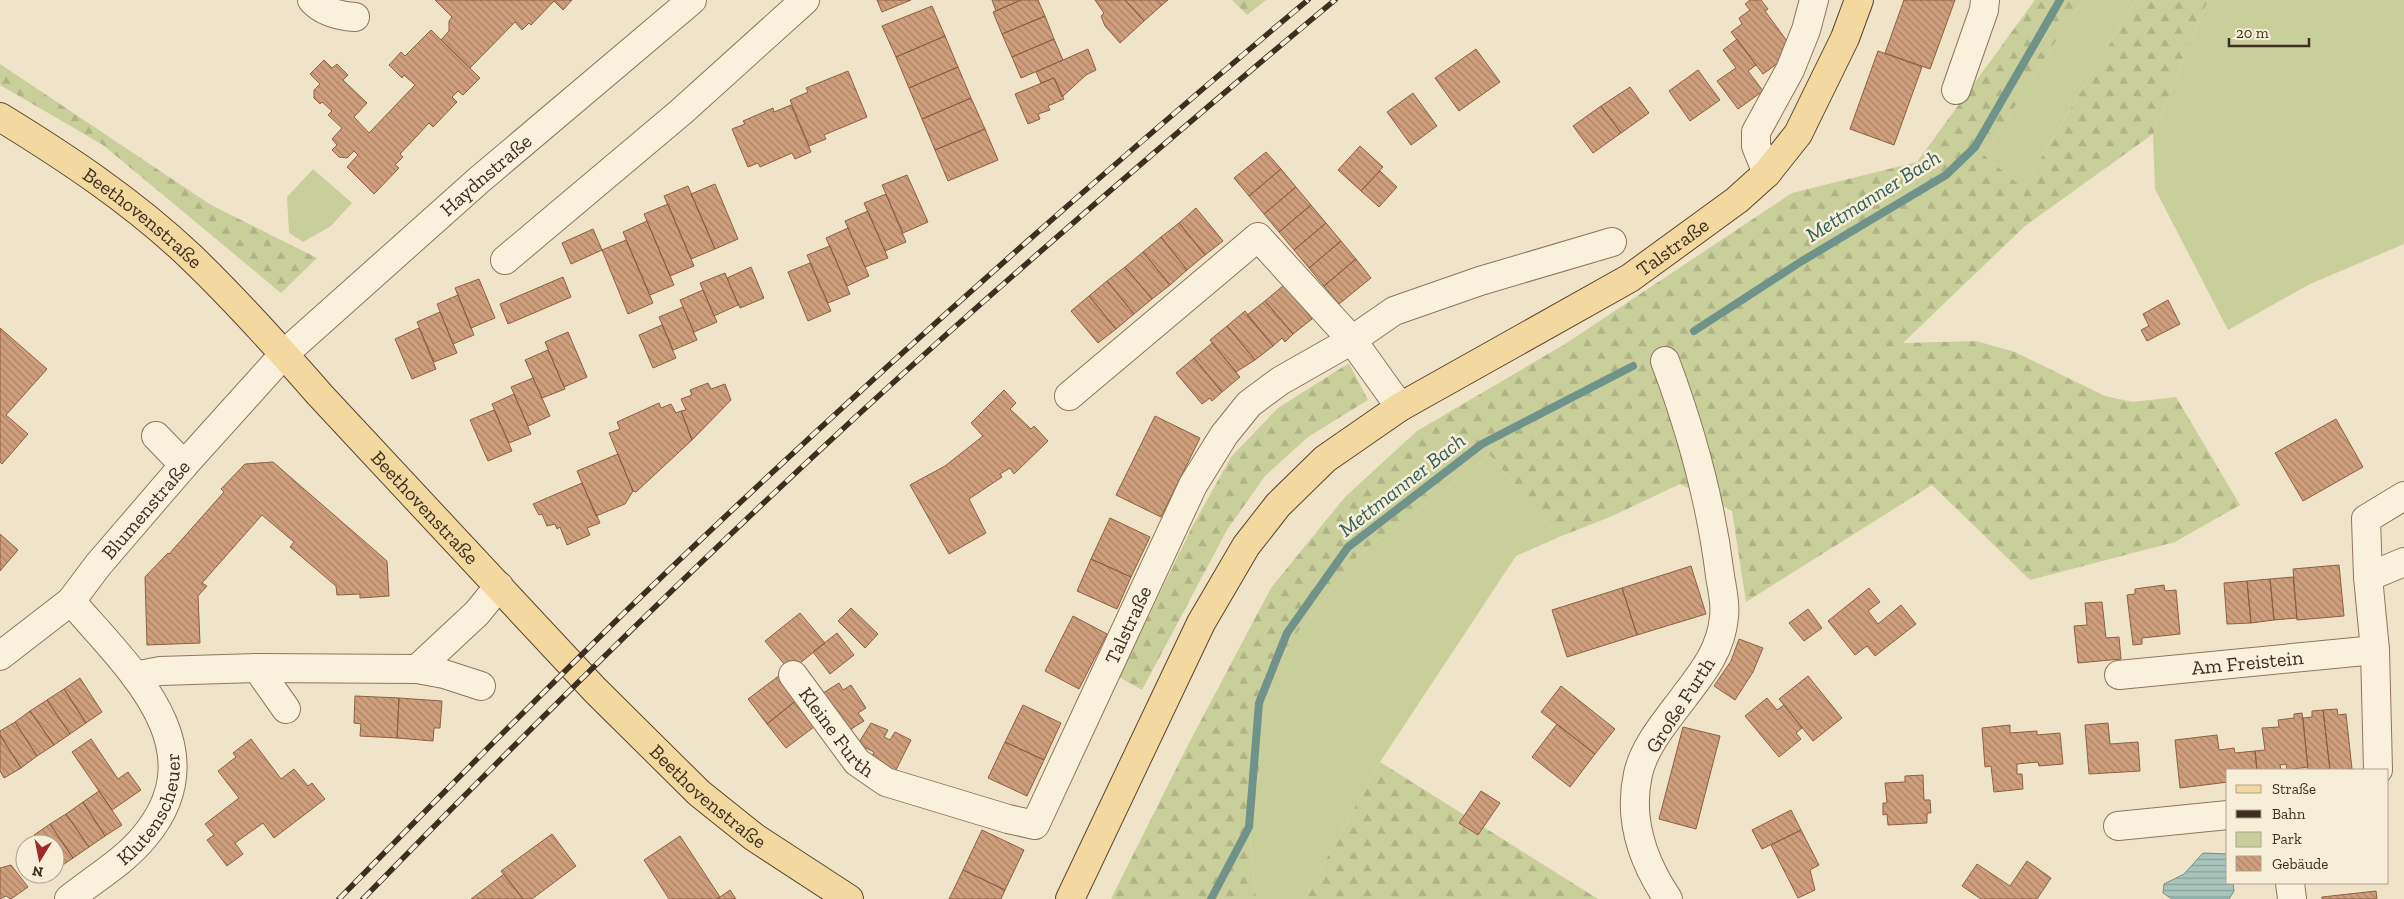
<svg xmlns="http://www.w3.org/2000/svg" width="2404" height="899" font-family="'Zilla Slab',serif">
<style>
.green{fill:#c9cf9b}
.forest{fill:url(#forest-firs)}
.water{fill:url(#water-rules);stroke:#6f938a}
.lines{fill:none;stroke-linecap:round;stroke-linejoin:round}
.stream{stroke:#6f938a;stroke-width:8}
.building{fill:url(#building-back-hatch);stroke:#8d5f41}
.minor-casing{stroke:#8d765c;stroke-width:30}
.major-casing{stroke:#5b4430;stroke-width:30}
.minor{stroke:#faf1dc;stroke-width:28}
.major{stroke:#f3d9a0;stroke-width:28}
.rail-casing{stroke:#3d2e20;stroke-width:5.5}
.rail{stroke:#f7eed8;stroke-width:4;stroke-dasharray:11;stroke-linecap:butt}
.labels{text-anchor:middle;stroke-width:5;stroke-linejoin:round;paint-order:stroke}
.street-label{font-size:20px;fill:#3d2e20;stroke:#f7eed8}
.water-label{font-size:21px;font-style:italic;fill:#2f5d5a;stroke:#f7eed8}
</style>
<defs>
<pattern id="forest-firs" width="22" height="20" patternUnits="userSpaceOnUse" patternTransform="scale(1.25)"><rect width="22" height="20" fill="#c9cf9b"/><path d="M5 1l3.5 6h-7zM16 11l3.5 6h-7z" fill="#aeb285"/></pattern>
<pattern id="water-rules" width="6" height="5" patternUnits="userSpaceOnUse" patternTransform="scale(1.25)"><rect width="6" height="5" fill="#a9c4bc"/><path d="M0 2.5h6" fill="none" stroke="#8ba098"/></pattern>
<pattern id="building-back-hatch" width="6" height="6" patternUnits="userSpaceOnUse" patternTransform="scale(1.25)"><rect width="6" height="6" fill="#cf9f7d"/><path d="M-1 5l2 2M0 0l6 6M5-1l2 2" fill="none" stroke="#a98266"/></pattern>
</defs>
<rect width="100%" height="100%" fill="#f0e4c8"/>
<path class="green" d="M2082 0H2136L2023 188 1984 155Z
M2208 0H2404V244L2310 284 2228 330 2155 189 2153 134Z
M313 169 352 203 331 226 303 242 289 233 287 197Z
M1490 455 1559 537 1516 556 1380 762 1304 899H1256L1249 827 1259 773V703L1293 638 1359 554Z"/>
<path class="forest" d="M1232 0H1266L1247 15Z
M2035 0H2082L1984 155 2023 188 2136 0H2208L2153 134 2025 226 1903 343 1976 341 2015 352 2105 396 2133 402 2176 397 2240 505 2175 542 2030 580 1932 485 1746 602 1732 511 1680 484 1610 517 1559 537 1490 455 1359 554 1293 638 1259 703V773L1249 827 1256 899H1111L1188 745 1271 588 1345 497 1417 431 1565 344 1792 193 1917 162Z
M0 64 211 205 317 258 281 293 103 145 0 85Z
M1349 363 1368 400 1308 437 1265 476 1227 530 1142 690 1119 677 1192 527 1231 457 1278 408Z
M1380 762 1598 899H1304Z"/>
<path class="water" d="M2203 853 2228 854V883H2233L2234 891 2229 899H2172L2163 893 2164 884 2184 874Z"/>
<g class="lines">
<path class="stream" d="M1694 331 1802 261 1946 175 1975 147 2060 0
M1211 899 1249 827 1259 703 1287 633 1348 547 1482 444 1633 366"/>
</g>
<path class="building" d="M435 0H572L563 10 554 1 531 25 529 23 522 30 515 22 470 68 441 40 449 31V21L452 17Z
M877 0H911L882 12Z
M992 0H1021L996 11Z
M1021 0H1038L1045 16 1002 34 993 12Z
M1095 0H1125L1144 21 1120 43 1105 26 1101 16 1104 13Z
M1125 0H1157L1162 5 1144 21Z
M1157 0H1168L1162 5Z
M1750 0H1761L1768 9 1765 11 1792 48 1789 55 1763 74 1731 32 1742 24 1739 18 1750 10 1745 4Z
M1904 0H1955L1930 69 1885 53Z
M932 6 945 36 896 57 882 26Z
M1045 16 1054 39 1012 57 1002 34Z
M431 30 480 78 463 95 458 91 452 97 457 102 433 127 429 123 400 154 403 157 395 165 399 168 374 194 347 167 358 155 354 151 347 158 339 157 332 150 337 145 332 139 342 128 328 115 332 111 322 102 320 104 314 98V90L320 84 310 74 324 60 332 68 337 64 348 75 343 80 367 103 354 117 369 133 415 85 404 75 402 78 389 65 401 52 405 56Z
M945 36 958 67 909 88 896 57Z
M1054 39 1063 60 1021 78 1012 57Z
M1737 39 1756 65 1748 71 1763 91 1738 109 1717 81 1736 68 1723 50Z
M1088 49 1096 70 1086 75 1062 97 1054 78 1041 83 1036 72Z
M1476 49 1500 82 1459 111 1435 78Z
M1878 51 1922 67 1894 145 1850 129Z
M958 67 971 98 922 119 909 88Z
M1698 70 1720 100 1690 121 1669 91Z
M848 71 867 117 824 135 826 139 809 146 790 100 808 92 806 88Z
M1054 78 1064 99 1048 106 1050 110 1038 114 1040 119 1028 124 1015 94Z
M1630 87 1649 113 1621 133 1601 106Z
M1413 93 1437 126 1411 145 1387 112Z
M971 98 985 129 935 150 922 119Z
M791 105 811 152 795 159 792 153 760 167 758 163 748 167 732 129 745 124 743 121 773 108 774 112Z
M1601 106 1621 133 1593 153 1573 126Z
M985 129 998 160 948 181 935 150Z
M1360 146 1383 167 1361 191 1338 170Z
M1266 152 1281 169 1249 196 1234 178Z
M1281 169 1296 187 1264 214 1249 196Z
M1380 171 1397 187 1379 207 1361 191Z
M907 175 928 222 903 233 882 185Z
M715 184 738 239 715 249 691 194Z
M688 186 715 249 691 259 664 196Z
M1296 187 1311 205 1279 232 1264 214Z
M886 194 906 242 885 251 864 203Z
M668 204 694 266 670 276 644 214Z
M1311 205 1326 223 1294 250 1279 232Z
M1196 208 1223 241 1205 255 1179 223Z
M868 211 888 258 865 267 845 221Z
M647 221 674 285 650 295 623 232Z
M1179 223 1205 255 1187 270 1161 237Z
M1326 223 1341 241 1309 268 1294 250Z
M848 228 869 276 847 286 826 238Z
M593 229 602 250 571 264 562 243Z
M1161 237 1187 270 1170 285 1143 252Z
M626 240 653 303 628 314 602 250Z
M1341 241 1356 259 1324 286 1309 268Z
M830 246 850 294 828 303 807 255Z
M1143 252 1170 285 1152 299 1125 267Z
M1356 259 1371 278 1339 304 1324 286Z
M810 263 831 311 808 321 788 272Z
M751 267 764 298 740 308 727 278Z
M1125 267 1152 299 1134 314 1107 281Z
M725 273 738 305 714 316 700 283Z
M563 277 571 297 508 324 500 304Z
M479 279 495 318 471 328 455 288Z
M1107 281 1134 314 1116 329 1089 296Z
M1284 285 1312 319 1293 334 1265 301Z
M703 290 717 322 694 332 680 300Z
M458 295 474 335 453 344 437 304Z
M1089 296 1116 329 1098 343 1071 311Z
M2168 300 2180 324 2147 341 2141 330 2149 326 2143 314Z
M1265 301 1293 334 1285 342 1282 338 1273 346 1247 315Z
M683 307 697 340 673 350 659 317Z
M1245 311 1273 346 1255 360 1227 326Z
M440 312 457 353 434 362 417 322Z
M662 325 676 358 653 368 639 335Z
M1227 326 1255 360 1236 372 1210 340Z
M0 328 47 369 6 415 28 434 2 464 0 462Z
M419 328 436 369 412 379 395 339Z
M568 332 587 377 564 387 545 342Z
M1212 343 1240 377 1222 392 1194 358Z
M548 350 565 389 542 398 525 360Z
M1194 358 1222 392 1212 401 1210 398 1202 404 1176 373Z
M533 378 550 416 528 426 511 387Z
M708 383 711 389 725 384 731 400 692 440 681 411 686 410 681 399 692 395 690 390Z
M1004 390 1016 403 1010 409 1031 429 1034 426 1048 441 1014 474 1010 468 1000 474 1002 477 969 499 986 533 949 554 910 485 945 466 983 436 971 423Z
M514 394 531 434 509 443 492 404Z
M659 403 661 408 671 404 676 413 681 411 692 440 636 492 633 491 609 433 620 429 617 422Z
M494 410 512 451 488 461 470 420Z
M1155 416 1200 438 1161 517 1116 495Z
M2336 419 2363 467 2303 501 2275 453Z
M618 454 633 491 625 504 596 516 577 471Z
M273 462 387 561 389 596 360 598V594L337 595 336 586 290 547 294 542 262 515 202 583 207 586 198 596 200 643 147 645 145 577 168 553 169 554 224 492 221 489 245 464Z
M582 483 600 523 587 528 590 535 567 545 560 527 557 529 555 524 547 526 542 514 539 515 533 504Z
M1110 518 1150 537 1131 577 1091 559Z
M0 534 18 550 0 571Z
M1091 559 1131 577 1117 609 1077 591Z
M2339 565 2344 616 2297 620 2293 569Z
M1691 566 1706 614 1637 635 1622 588Z
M2293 577 2297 618 2274 620 2270 579Z
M2270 579 2274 620 2251 623 2247 581Z
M2247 581 2251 623 2227 624 2224 583Z
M2164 585 2165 591 2176 590 2180 634 2142 638V644L2133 645 2127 595 2135 594V589Z
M1622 588 1637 635 1567 657 1552 610Z
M1869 588 1880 602 1868 611 1878 624 1901 605 1916 624 1875 656 1867 646 1855 655 1828 621Z
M2102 602 2106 638 2119 637 2121 659 2078 663 2074 626 2087 625 2085 603Z
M851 608 878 634 865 648 838 621Z
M1808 609 1822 628 1804 641 1789 623Z
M800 613 825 643 790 671 765 641Z
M1073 616 1107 634 1079 689 1045 671Z
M837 633 854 655 830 674 813 652Z
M1739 639 1763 648 1753 672 1735 700 1714 686 1731 661Z
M780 675 798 699 767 724 748 699Z
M1808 676 1842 718 1813 741 1779 699Z
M80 678 102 712 86 723 64 689Z
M839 683 843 690 851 685 866 708 858 713 864 721 848 731 823 693Z
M1561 686 1615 729 1595 754 1541 712Z
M64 689 86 723 70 734 47 700Z
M355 696 399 698 397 738 360 736 361 724 354 723Z
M399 698 442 701 440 728H434L433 741 397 738Z
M1767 698 1777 710 1784 705 1802 728 1796 733 1801 739 1779 757 1745 716Z
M798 699 818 724 786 748 767 724Z
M47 700 70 734 54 745 30 711Z
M1023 705 1061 723 1044 760 1005 742Z
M2337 709 2338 715 2346 714 2352 769 2330 770 2323 710Z
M2323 710 2330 770H2308L2303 718 2312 717V711Z
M30 711 54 745 37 756 15 722Z
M2302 713 2308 767 2287 770 2286 764 2280 765 2281 770H2257L2255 751 2265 750 2262 728 2279 727 2278 720 2294 718V714Z
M15 722 37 756 21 768 0 735V731Z
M871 723 888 730 884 737 890 740 895 732 911 740 894 774 869 762 874 752 858 744Z
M2108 723 2110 744 2138 742 2140 771 2089 774 2085 725Z
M1557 724 1595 754 1570 787 1532 757Z
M2010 725V733L2037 731V735L2060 733 2063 764 2039 766 2038 762 2017 764V774H2022L2023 789 1994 792 1991 766 1985 767 1982 728Z
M1683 727 1720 736 1696 829 1659 819Z
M0 735 21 768 4 778 0 771Z
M2217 735 2219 750 2234 748 2235 753 2255 751 2257 770H2228V782L2180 788 2175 740Z
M91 739 118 779 128 772 141 790 112 810 72 752Z
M251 739 281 779 294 769 308 786 312 783 325 799 274 838 263 823 235 843 243 854 227 866 207 840 214 835 205 824 239 798 218 771 236 757 233 753Z
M1005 742 1044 760 1027 796 988 778Z
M1923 775 1924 800H1930L1931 813H1927V823L1888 825 1887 814 1883 815V803H1887L1885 783 1905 782V776Z
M99 791 122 825 105 836 83 802Z
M1481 791 1500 803 1478 835 1459 823Z
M83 802 105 836 89 847 66 814Z
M1791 810 1801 830 1762 849 1752 830Z
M66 814 89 847 73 858 50 824Z
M50 824 73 858 57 869 55 844H40L34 835Z
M982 830 1024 850 1005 890 963 870Z
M1801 830 1819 865 1810 870 1815 890 1798 898 1771 845Z
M552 834 576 866 532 899H523L501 871Z
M680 836 720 897 717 899H669L644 860Z
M2027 861 2051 878 2037 899H1981L1962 886 1977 864 2010 886Z
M11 865 28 887 11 899 6 896 0 899V868Z
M963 870 1005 890 1001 899H949Z
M504 874 523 899H471Z
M730 890 736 899H717L720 897Z
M2376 891 2377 899H2322V897Z"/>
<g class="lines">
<g class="minor-casing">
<g id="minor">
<path d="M312 0C323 12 340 16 355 17"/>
<path d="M1956 90 1984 10 1985 0"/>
<path d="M1767 173 1756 146V132L1790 70 1806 30 1814 0"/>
<path d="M505 260 681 112 805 0"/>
<path d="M1665 361C1691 430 1711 502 1720 576 1722 589 1726 604 1724 617 1721 650 1703 672 1684 697 1667 720 1644 746 1638 774 1628 819 1643 862 1668 899"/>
<path d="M1069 396 1258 237 1352 340 1400 407"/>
<path d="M156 436 184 465"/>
<path d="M2368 577 2404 562"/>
<path id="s1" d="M0 656 71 601 98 565 184 465 284 354 479 180 692 0"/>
<path d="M257 668 417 669 444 674 481 686"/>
<path d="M417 669 477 613 499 586"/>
<path id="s2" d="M793 675 857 762 886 782 1008 819 1035 825 1193 485 1224 435 1249 404 1280 381 1352 340 1394 311 1480 281 1612 242"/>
<path id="s3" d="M2119 675 2375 650"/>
<path d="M135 676 160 671 257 668 286 709"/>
<path d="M2378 770 2375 650 2368 577 2366 519 2404 496"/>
<path d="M2118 826 2228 815"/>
<path d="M2290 883 2292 899"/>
<path id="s4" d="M69 899C94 879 125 861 145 836 219 746 127 667 71 601"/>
</g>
</g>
<g class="major-casing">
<g id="major">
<path id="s5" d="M0 117C67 158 133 202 190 256 236 300 278 347 320 395L595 690 699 793 754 837 849 899"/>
<path id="s6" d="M1070 899 1201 623 1246 546 1278 505 1325 459 1400 407 1630 278 1737 200 1767 173 1798 134 1845 38 1859 0"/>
</g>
</g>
<use href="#minor" class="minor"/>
<use href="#major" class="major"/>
<g class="rail-casing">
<path id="rail" d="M339 899C433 803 528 707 625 612 845 400 1074 196 1308 0
M363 899C552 705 745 515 947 334 1074 221 1204 109 1335 0"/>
</g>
<use href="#rail" class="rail"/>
</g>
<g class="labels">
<g class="street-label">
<text dy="7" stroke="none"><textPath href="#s1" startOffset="686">Haydnstraße</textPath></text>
<text dy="7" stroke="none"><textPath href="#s5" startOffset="175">Beethovenstraße</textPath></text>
<text dy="7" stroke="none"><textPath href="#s6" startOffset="920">Talstraße</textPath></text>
<text dy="7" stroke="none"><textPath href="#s5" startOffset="580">Beethovenstraße</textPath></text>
<text dy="7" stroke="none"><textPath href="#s1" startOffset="208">Blumenstraße</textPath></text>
<text dy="7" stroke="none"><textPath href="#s2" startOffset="519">Talstraße</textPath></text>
<text dy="7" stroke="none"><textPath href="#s3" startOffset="129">Am Freistein</textPath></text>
<text transform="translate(1680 705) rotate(-57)" y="7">Große Furth</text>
<text dy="7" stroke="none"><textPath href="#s2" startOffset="72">Kleine Furth</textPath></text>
<text dy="7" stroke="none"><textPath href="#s5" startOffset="985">Beethovenstraße</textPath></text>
<text dy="7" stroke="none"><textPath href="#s4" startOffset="126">Klutenscheuer</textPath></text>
</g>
<g class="water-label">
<text transform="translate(1873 196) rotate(-32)" y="7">Mettmanner Bach</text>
<text transform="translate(1402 485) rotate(-38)" y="7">Mettmanner Bach</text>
</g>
</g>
<rect x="2226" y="769" width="162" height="115" fill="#f7eed8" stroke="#ada18e"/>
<rect x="2236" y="785" width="25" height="8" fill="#f3d9a0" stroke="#ada18e"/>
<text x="2272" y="794" font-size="15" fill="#3d2e20">Straße</text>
<rect x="2236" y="810" width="25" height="8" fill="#3d2e20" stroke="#ada18e"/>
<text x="2272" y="819" font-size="15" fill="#3d2e20">Bahn</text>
<rect x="2236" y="832" width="25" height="15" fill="#c9cf9b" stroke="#ada18e"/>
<text x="2272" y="844" font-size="15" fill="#3d2e20">Park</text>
<rect x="2236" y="856" width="25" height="15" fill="url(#building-back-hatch)" stroke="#ada18e"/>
<text x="2272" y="869" font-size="15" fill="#3d2e20">Gebäude</text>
<g transform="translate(40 859) rotate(190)"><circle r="24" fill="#f7eed8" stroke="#ada18e"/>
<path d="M0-4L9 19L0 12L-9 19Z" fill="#9e2a2b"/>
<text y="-8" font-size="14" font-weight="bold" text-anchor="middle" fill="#3d2e20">N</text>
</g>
<path d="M2229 38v8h80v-8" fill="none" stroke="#3d2e20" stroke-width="2.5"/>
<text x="2236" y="38" font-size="15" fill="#3d2e20" stroke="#f7eed8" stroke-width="4" paint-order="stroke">20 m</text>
</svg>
